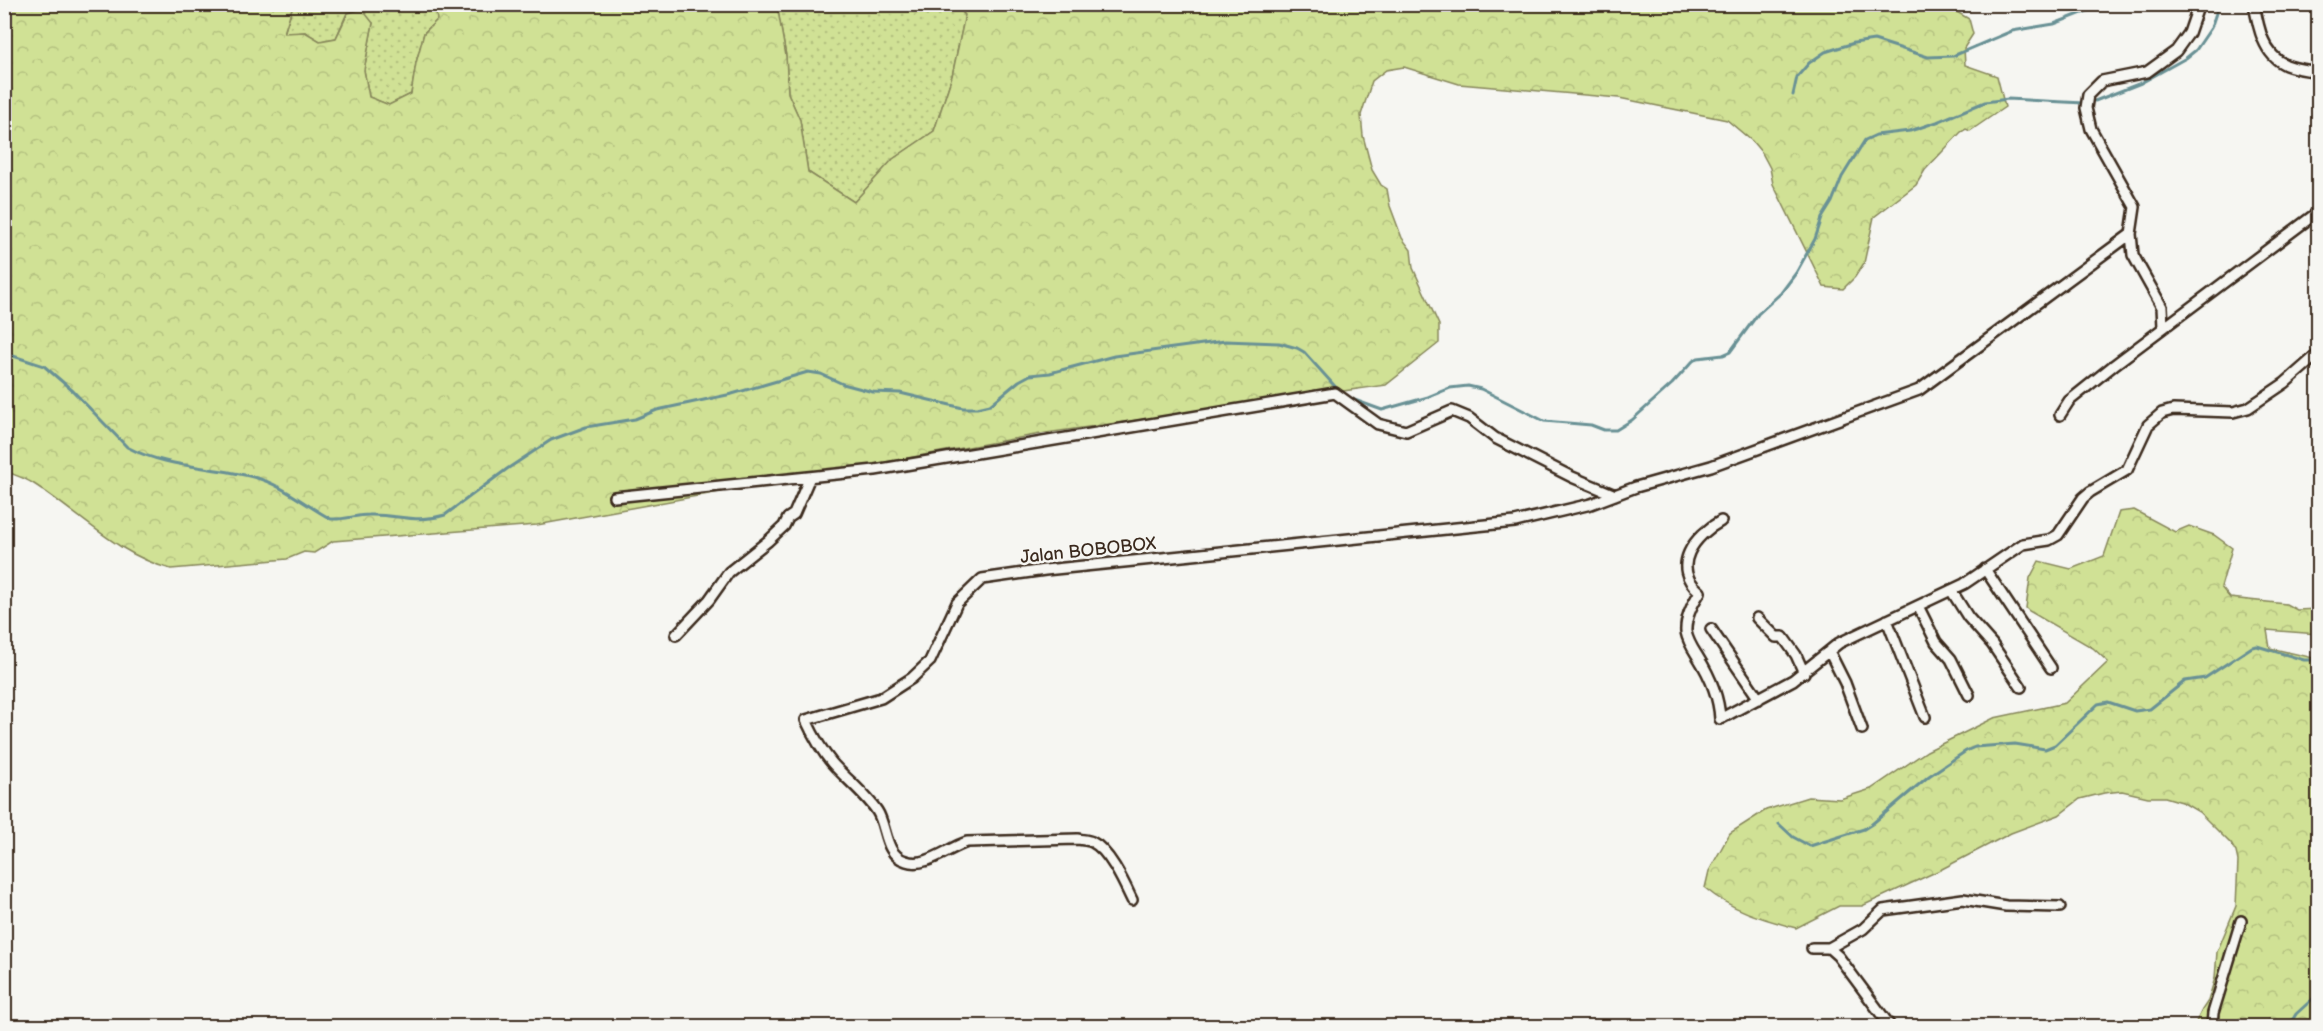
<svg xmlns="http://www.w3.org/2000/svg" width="2323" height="1031" font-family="'Balsamiq Sans',sans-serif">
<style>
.grass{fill:url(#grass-dots);stroke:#86865a;stroke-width:1.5}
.forest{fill:url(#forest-crowns);stroke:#86865a;stroke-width:1.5}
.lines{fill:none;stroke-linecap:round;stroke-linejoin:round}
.stream{stroke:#699195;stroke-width:3}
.minor-casing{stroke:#3b2a1e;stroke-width:14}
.minor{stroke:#f6f6f2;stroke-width:9}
.labels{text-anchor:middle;stroke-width:5;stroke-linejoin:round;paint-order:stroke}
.street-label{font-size:18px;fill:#3b2a1e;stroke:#f6f6f2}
</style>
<defs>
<pattern id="grass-dots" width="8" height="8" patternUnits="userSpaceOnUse" patternTransform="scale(1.5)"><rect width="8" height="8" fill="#d0e195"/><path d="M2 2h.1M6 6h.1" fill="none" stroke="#b4c180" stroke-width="1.8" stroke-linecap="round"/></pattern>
<pattern id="forest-crowns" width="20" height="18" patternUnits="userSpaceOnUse" patternTransform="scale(1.5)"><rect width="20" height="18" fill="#d0e195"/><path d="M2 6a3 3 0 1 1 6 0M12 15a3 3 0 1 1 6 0" fill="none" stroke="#b4c180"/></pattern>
</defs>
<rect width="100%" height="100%" fill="#f6f6f2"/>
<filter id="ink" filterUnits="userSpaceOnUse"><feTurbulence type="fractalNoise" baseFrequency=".0167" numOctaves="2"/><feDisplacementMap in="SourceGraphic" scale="12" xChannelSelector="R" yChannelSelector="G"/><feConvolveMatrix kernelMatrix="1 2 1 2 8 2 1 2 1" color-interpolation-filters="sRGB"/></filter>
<g filter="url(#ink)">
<path class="grass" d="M324 4 435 5 437 20 424 33 416 63 411 94 389 105 369 97 364 70 373 23 347 13 336 38 320 41 305 32 284 34 293 5H317L319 8Z
M777 5H956L965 15 952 76 934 131 893 159 854 202 808 172 800 120 788 93 786 56Z"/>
<path class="forest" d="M4 5H293L284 33 305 32 320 41 336 38 348 13 362 9 373 23 364 70 369 97 389 105 411 94 416 63 424 33 437 20 435 5H777L786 56 788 93 800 120 808 172 854 202 893 159 934 131 952 76 965 15 956 5H1945L1969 19 1973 34 1964 48 1965 65 1997 76 2005 107 1970 131 1966 129 1961 132 1925 170 1916 185 1874 217 1864 263 1855 277 1843 289 1824 287 1773 184 1770 168 1762 153 1752 141 1727 120 1619 98 1459 84 1404 67 1386 70 1372 81 1361 115 1363 136 1372 170 1381 185 1387 189 1390 206 1402 238 1411 250 1413 268 1439 325V343L1386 385 1046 433 537 525 333 541 314 553 304 552 287 559 171 569C119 556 79 513 34 484 25 478 14 475 5 471Z
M2134 510 2175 532 2189 526 2214 535 2232 548 2221 587 2230 598 2286 604 2297 610 2318 609V634L2267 630 2270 648 2318 659V1026H2194L2202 1010 2208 1001 2215 978 2217 952 2236 906 2238 861 2236 852 2231 844 2199 812 2182 802 2165 797H2148L2122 791 2104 793 2080 799 2059 815 2011 833 1940 870 1862 906H1839L1796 928C1762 919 1731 910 1705 888L1709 871 1730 833 1766 810 1808 797 1840 799 1871 789 1927 751 1994 718 2065 703 2108 662 2093 648 2029 611 2026 608 2030 578 2039 561 2071 569 2104 556 2119 512Z"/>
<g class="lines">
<path class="stream" d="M1793 95 1797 77 1809 63 1825 52 1854 43 1874 40 1928 57 1953 56 2012 31 2054 24 2105 4
M2095 101 2141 83 2186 58 2196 50 2211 28 2219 4
M4 353 44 366 73 391 127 447C166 468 212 466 253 477 282 484 306 506 331 519 345 520 355 515 369 515 398 514 415 524 445 515L507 469 551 440 586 427 635 419 657 410 732 394 808 372 821 374 843 384 873 392 900 393 963 408H977L990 405 1019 381 1030 375 1050 373 1114 356 1225 341 1279 343 1297 348 1304 352 1341 393
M1349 398 1382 410 1428 397 1450 388 1468 386 1481 389 1544 421 1591 425 1604 430H1616L1632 420 1672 384 1693 361 1698 358 1723 355 1730 352 1758 314 1781 293 1796 273 1815 239 1822 218 1832 202 1842 177 1865 140 1876 135 1910 131 1937 122 1985 102 2008 99 2084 103
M1779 824 1793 837 1810 846 1864 829 1872 824 1929 776 1966 751 1975 747 2015 744 2045 749 2055 745 2098 704 2108 702 2135 711 2150 709 2185 681 2205 678 2252 647 2257 646 2304 660H2318
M2289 1026 2296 1014 2318 994"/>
<g class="minor-casing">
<path id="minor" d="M2254 4C2258 26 2263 55 2286 65 2296 69 2308 70 2318 72
M2163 327 2162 307 2133 255 2131 234 2135 207 2091 129 2086 108 2088 95 2102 81 2147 72 2176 51 2189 33 2199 4
M2060 415 2069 401 2114 365 2318 212
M614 497 875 470 1335 393 1378 424 1406 431 1452 411 1469 418 1495 438 1572 477 1615 495
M1721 521C1695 535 1669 567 1700 592 1693 603 1685 618 1686 632 1688 642 1693 649 1698 657 1710 676 1719 697 1720 719L1793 680 1839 643 1964 584 2023 544 2049 540 2058 535 2083 498 2090 492 2127 470 2148 425 2162 413 2173 410 2233 412 2248 408 2285 383 2318 354
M1985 569 2051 668
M1951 590 1968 617 1992 644 2021 687
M1918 606 1936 642 1951 659 1969 695
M1757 618 1776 637H1783L1796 655 1804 673
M1887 620 1925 717
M1711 629 1759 699
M676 635 709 600 729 572 768 541 784 526 788 518 794 514 810 477
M1829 651 1845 683 1862 729
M1132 900C1124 883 1109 850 1092 842 1088 840 1082 840 1078 839L967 842C948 848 926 868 906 861 884 855 887 826 877 811 865 793 846 779 832 763 821 750 813 735 806 720L881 698 912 678 930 661 957 603 982 579 1045 570 1515 522 1591 504 1636 487 1711 466 1919 390 2131 234
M1812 948H1829L1838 956 1890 1026
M1829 948 1863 929 1883 910 1963 899 2006 906 2060 907
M2212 1026 2213 1013 2241 921"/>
</g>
<use href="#minor" class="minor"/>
</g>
</g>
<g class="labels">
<g class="street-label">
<text transform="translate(1088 550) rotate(-6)" y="6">Jalan BOBOBOX</text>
</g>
</g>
<rect width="2323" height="1031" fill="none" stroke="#f6f6f2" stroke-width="24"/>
<rect x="12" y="12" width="2299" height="1007" fill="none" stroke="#3b2a1e" stroke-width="2" filter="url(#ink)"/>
</svg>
